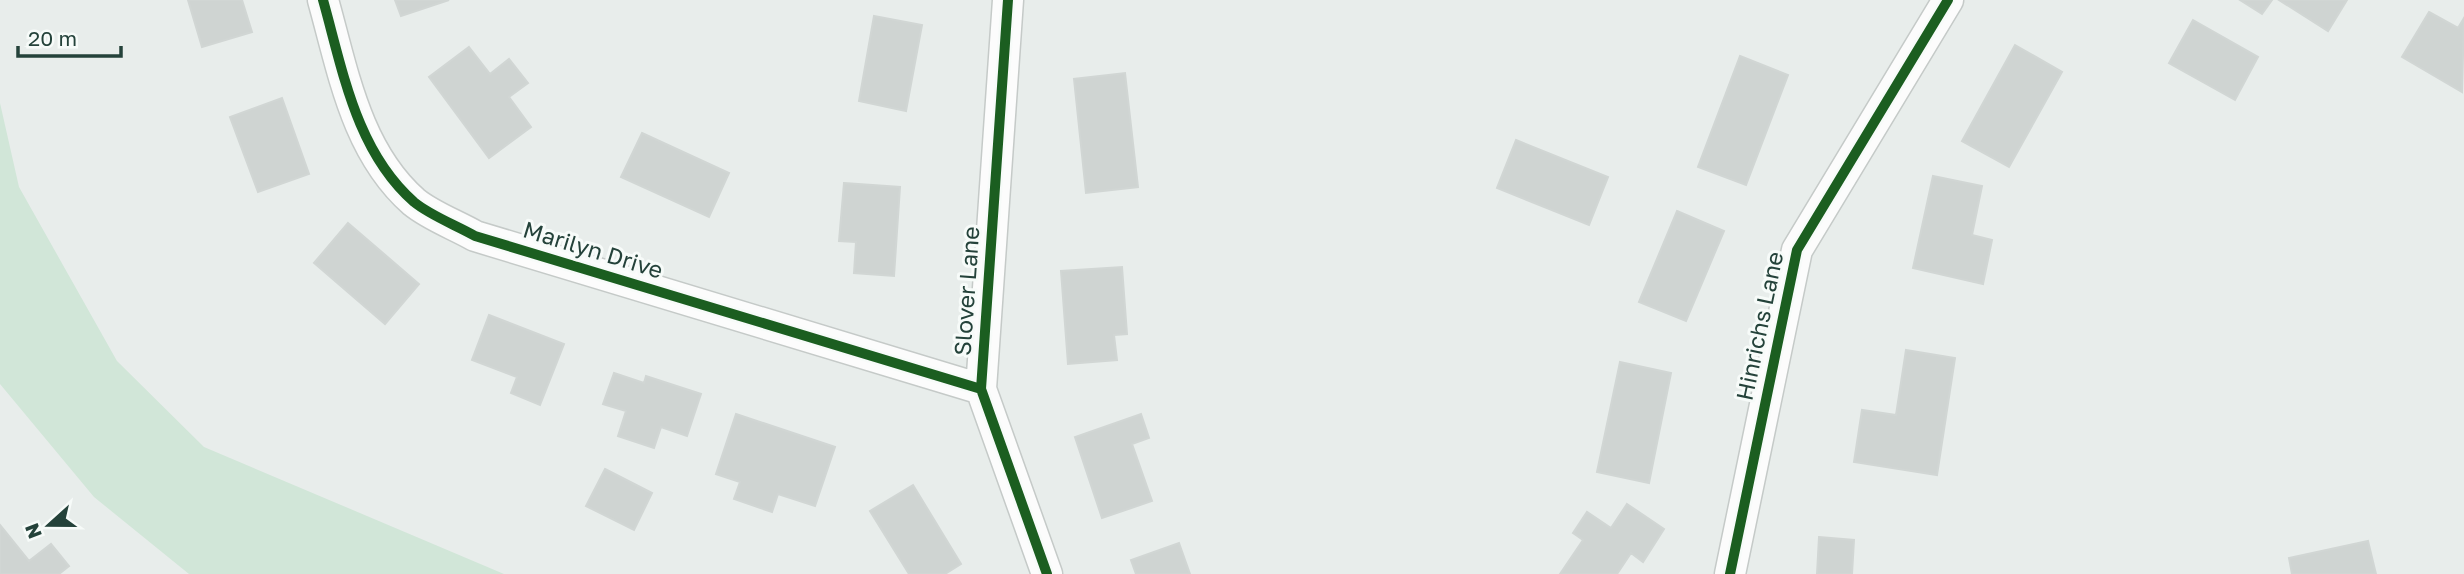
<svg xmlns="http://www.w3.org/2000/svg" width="2464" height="574" font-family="'Golos Text',sans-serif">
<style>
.green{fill:#d1e6d8}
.building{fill:#cfd4d2;stroke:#d1d6d4;stroke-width:2}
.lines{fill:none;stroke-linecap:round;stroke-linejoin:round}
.minor-casing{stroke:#c5cac8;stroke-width:33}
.minor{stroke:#fcfcfc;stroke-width:30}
.cycleway-casing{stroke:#f7fbf9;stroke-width:15}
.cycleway{stroke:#1b5e20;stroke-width:10}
.labels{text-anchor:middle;stroke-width:6;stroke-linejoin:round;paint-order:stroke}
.street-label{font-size:23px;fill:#24423a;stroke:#f7fbf9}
</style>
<rect width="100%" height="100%" fill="#e8edeb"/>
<path class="green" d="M0 103 19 187 117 361 204 447 504 574H189L94 497 0 384Z"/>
<path class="building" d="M188 0H242L252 32 202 47Z
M395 0H449L401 16Z
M2240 0H2272L2262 14Z
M2279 0H2347L2328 31Z
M2429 12 2458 28 2464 18 2462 92 2402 57Z
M874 16 922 25 906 111 859 101Z
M2193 20 2258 57 2235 100 2169 63Z
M2015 45 2062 72 2009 167 1962 141Z
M469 47 490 74 509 59 528 83 509 97 531 127 489 158 429 77Z
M1740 56 1788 75 1746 185 1698 167Z
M1125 73 1138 187 1086 193 1074 79Z
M282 98 309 174 258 192 230 117Z
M642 133 729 173 709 217 621 177Z
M1516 140 1608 177 1589 225 1497 188Z
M1933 176 1982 186 1972 235 1992 240 1983 284 1913 268Z
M844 183 900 187 894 276 854 273 856 242 839 241Z
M1677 211 1724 231 1686 321 1639 302Z
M348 223 419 284 385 324 314 263Z
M1122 267 1127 334 1114 335 1117 360 1068 364 1061 271Z
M489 315 564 344 540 405 511 393 517 377 472 360Z
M1906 350 1955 358 1937 475 1854 462 1862 410 1896 415Z
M1620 362 1671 373 1649 483 1597 472Z
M614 373 644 383 646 376 701 394 687 436 661 427 654 448 618 436 626 411 603 404Z
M736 414 835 447 815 506 778 494 772 512 734 499 740 482 716 474Z
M1141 414 1149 438 1132 444 1152 501 1102 518 1075 437Z
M605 469 652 493 634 530 586 506Z
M913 485 961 564 945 574H909L870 511Z
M1627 504 1664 529 1643 562 1631 553 1617 574H1560L1583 540 1573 533 1587 512 1611 528Z
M0 525 29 561 51 544 69 566 59 574H0Z
M1819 537 1854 540 1852 574H1817Z
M2368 541 2376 574H2292L2289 558Z
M1179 543 1190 574H1136L1131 560Z"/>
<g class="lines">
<g class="minor-casing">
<path id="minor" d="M323 0C343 71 356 151 414 202 431 216 456 225 475 236L981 389
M1008 0 981 389 1047 574
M1730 574 1797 250 1948 0"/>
</g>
<use href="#minor" class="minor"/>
<g class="cycleway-casing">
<path id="cycleway" d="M323 0C343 71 356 151 414 202 431 216 456 225 475 236L981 389
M1008 0 981 389 1047 574
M1730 574 1797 250 1948 0"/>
</g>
<use href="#cycleway" class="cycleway"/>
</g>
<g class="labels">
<g class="street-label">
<text transform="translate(593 250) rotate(17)" y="8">Marilyn Drive</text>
<text transform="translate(967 291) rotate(-86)" y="8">Slover Lane</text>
<text transform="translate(1760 326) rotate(-78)" y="8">Hinrichs Lane</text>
</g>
</g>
<g transform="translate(49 525) rotate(249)" stroke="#f7fbf9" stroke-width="5" paint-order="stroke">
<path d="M0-5L12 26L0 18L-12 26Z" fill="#24423a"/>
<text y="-10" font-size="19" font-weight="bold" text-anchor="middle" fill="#24423a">N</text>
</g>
<path d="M18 46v10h103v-10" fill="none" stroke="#24423a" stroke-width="3.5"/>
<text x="28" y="46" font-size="21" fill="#24423a" stroke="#f7fbf9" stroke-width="5" paint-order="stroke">20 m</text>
</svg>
